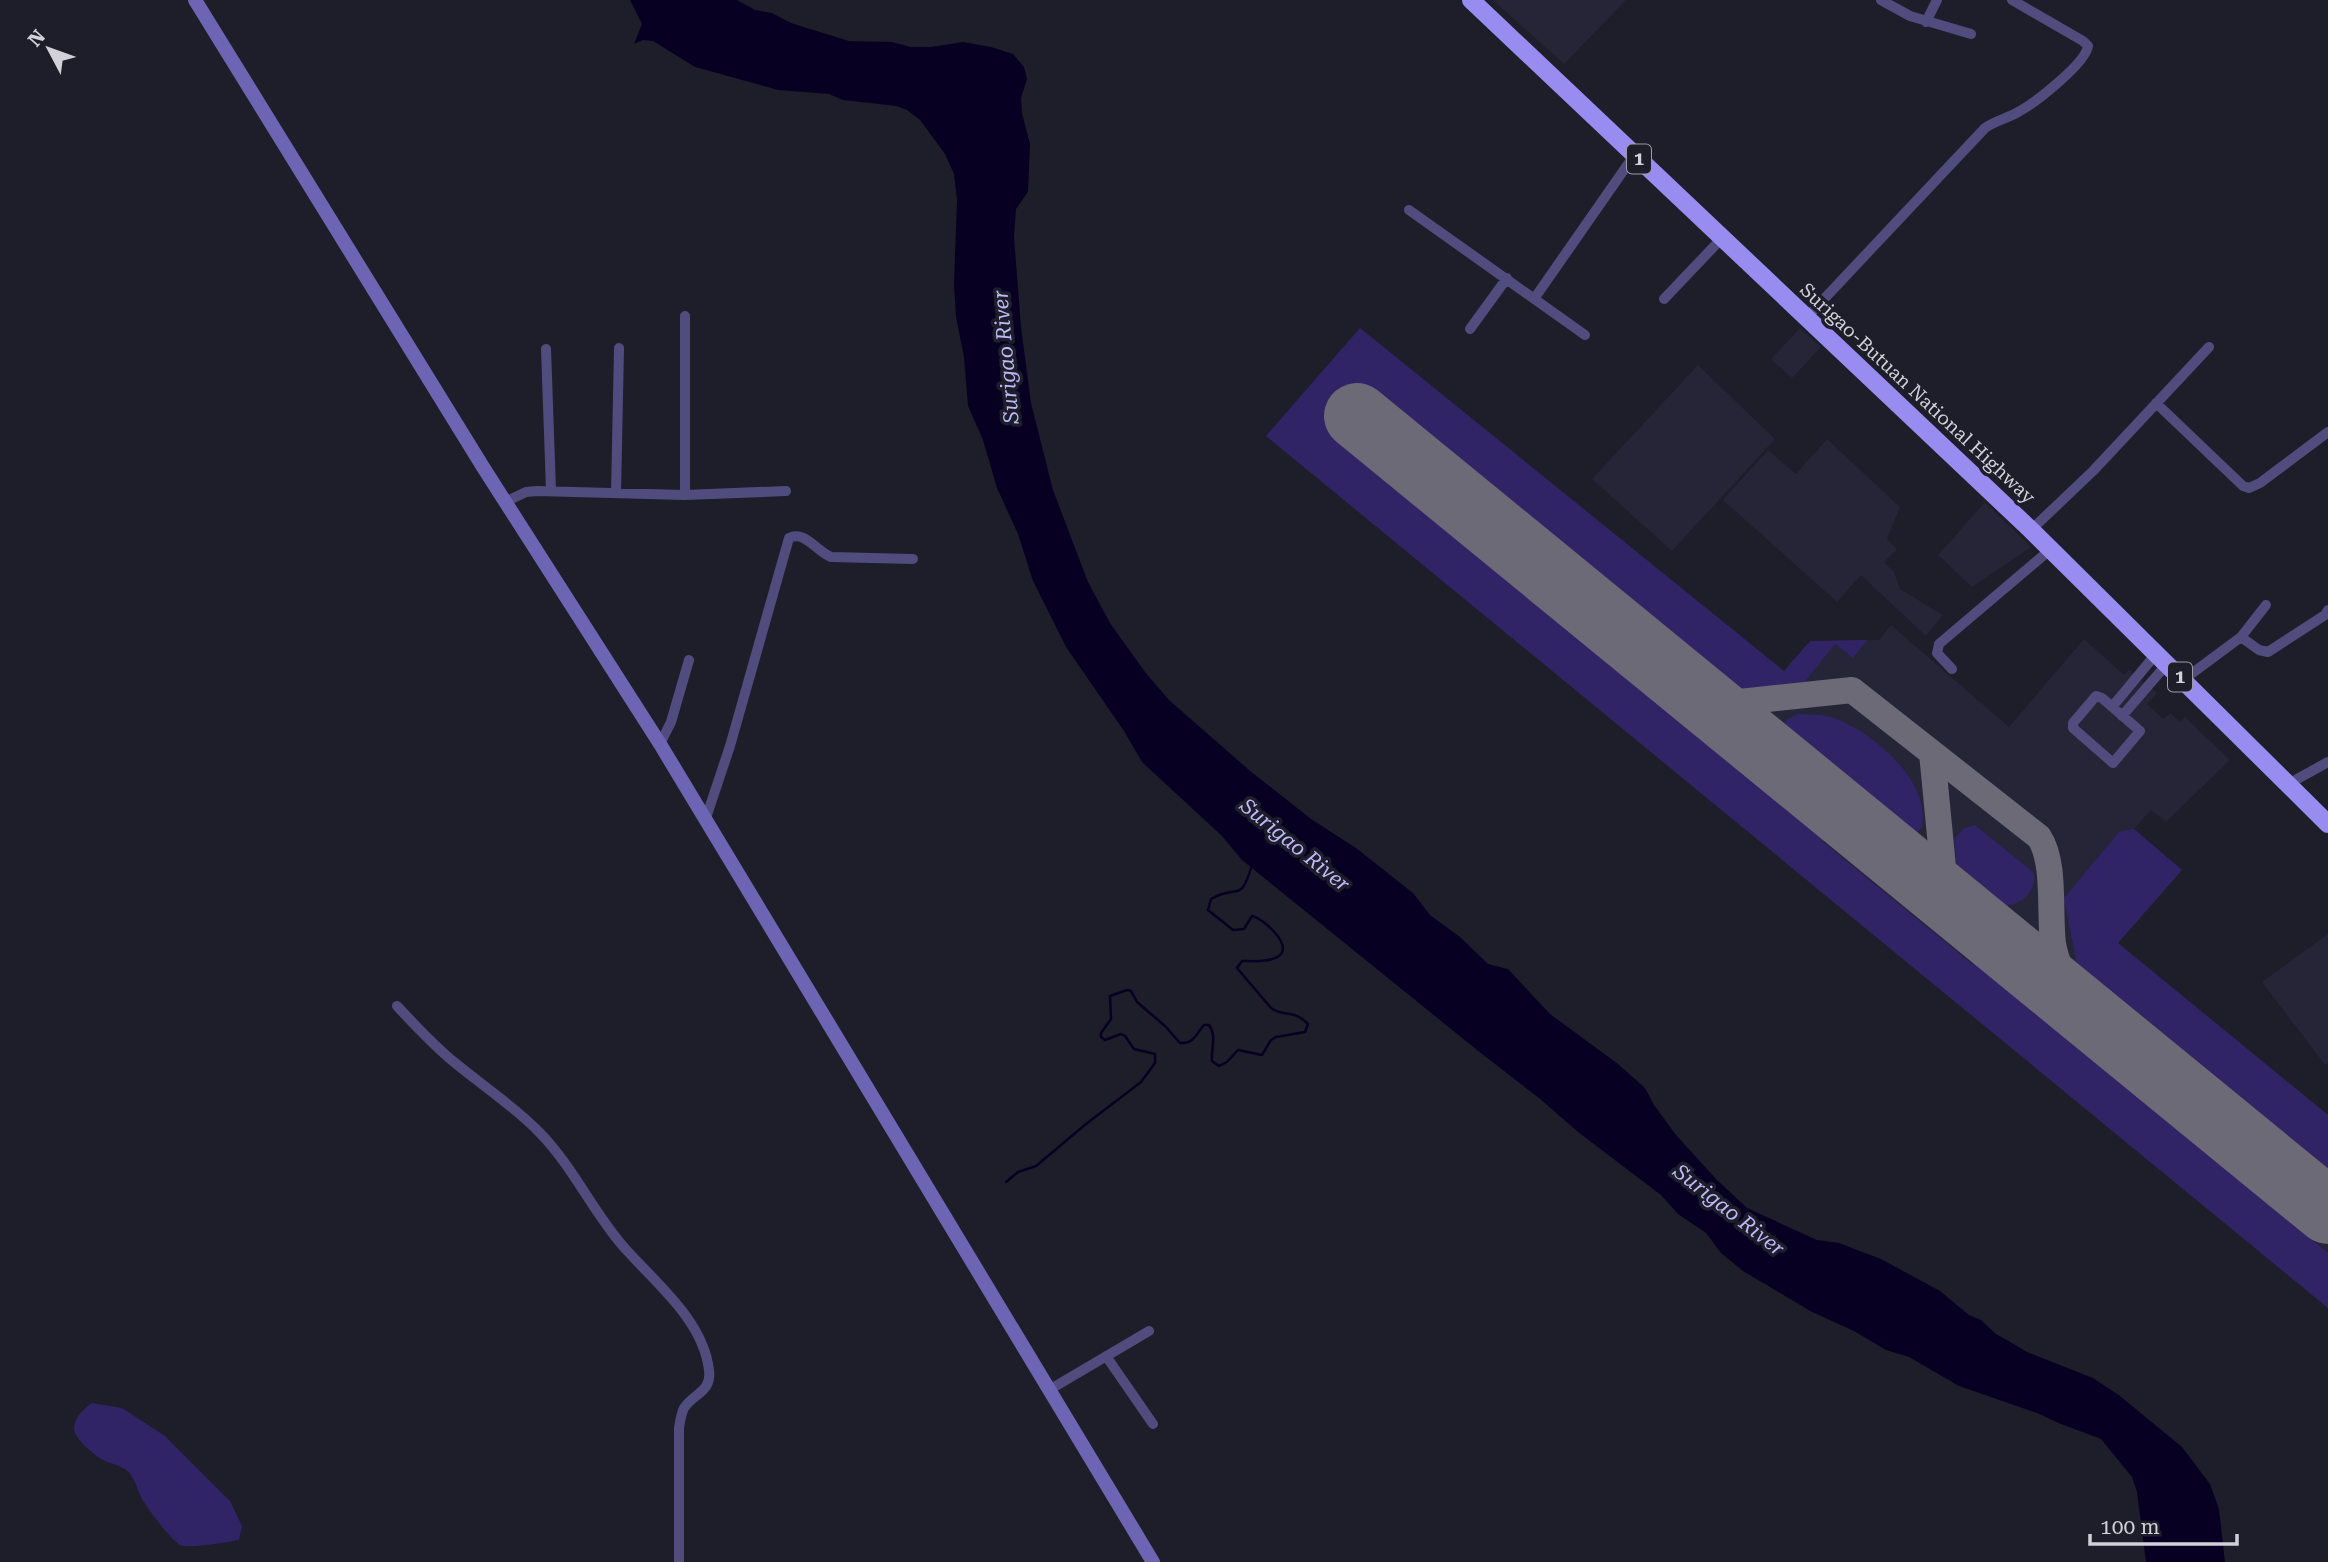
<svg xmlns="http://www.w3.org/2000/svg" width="2328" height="1562" font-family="'Roboto Serif',serif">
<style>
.built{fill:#262437}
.green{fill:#312466}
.water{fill:#080022}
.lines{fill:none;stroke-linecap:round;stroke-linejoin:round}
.stream{stroke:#080022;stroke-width:2.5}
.taxiway{stroke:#6b6a76;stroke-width:26}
.runway{stroke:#6b6a76;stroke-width:66}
.street{stroke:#514c7e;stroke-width:10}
.secondary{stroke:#6e64b4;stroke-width:14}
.highway{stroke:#988cf1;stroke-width:18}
.labels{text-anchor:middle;stroke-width:7;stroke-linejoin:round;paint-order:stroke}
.shield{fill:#1e1d2a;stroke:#9c9ba5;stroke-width:2}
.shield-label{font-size:18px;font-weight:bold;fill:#d2d1da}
.street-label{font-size:19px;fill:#d2d1da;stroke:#1e1d2a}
.water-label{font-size:21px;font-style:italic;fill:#bebafa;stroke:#1e1d2a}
</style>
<rect width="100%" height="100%" fill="#1e1d2a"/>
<path class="built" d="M1493 0H1626L1564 64Z
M1360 328 1784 671 1810 641 1879 640 1891 625 2009 727 2084 639 2124 675 2129 670 2157 693 2147 704 2163 719 2170 713 2180 722 2185 717 2230 760 2166 822 2151 810 2134 829 2182 870 2118 943 2328 1115V1308L1266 436Z
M1800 328 1821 347 1792 378 1771 359Z
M1698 365 1775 439 1672 551 1592 479Z
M1827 439 1900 507 1887 539 1897 549 1884 562 1894 572 1900 589 1943 615 1926 636 1861 575 1837 602 1723 500 1768 450 1796 474Z
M1985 502 2031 547 1972 587 1938 555Z
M2328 934V1063L2325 1065 2262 982Z"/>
<path class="green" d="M1360 328 1784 671 1810 641 1867 640 1853 658 1835 644 1803 684 1730 691 1372 397 1339 437 1826 836 1822 841 1972 964 1980 956 2078 1036 2073 1044 2328 1253V1308L1266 436Z
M1798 714C1808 715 1821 714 1831 717 1871 730 1931 780 1922 827L1916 833 1864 791 1860 796 1786 735 1783 730 1786 720Z
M1975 825 2034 873C2037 891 2022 904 2005 906L1957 866 1954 839 1964 828Z
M2134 829 2182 870 2118 943 2328 1115V1168L2113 993 2107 1000 2092 988 2097 982 2077 965 2064 898 2119 832Z
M92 1403 122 1408 165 1436 230 1501 242 1526 239 1540C226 1542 189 1549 180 1545 172 1541 147 1508 142 1499 138 1492 136 1482 131 1475 124 1465 113 1465 103 1460 94 1455 75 1439 74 1429 74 1417 84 1409 92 1403Z"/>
<path class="water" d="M630 0H737L755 10 772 13 791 23 849 41 892 42 911 47H931L963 42 991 47 1013 54 1024 67 1027 79 1021 98 1022 113 1030 144 1028 192 1016 209 1014 237 1021 327 1031 403 1053 490 1088 582 1110 623 1145 672 1169 700 1249 770 1311 819 1356 848 1413 893 1430 915 1460 937 1488 964 1508 969 1550 1014 1618 1064 1645 1088 1654 1105 1676 1135 1717 1180 1747 1208 1817 1240 1839 1243 1881 1259 1940 1291 1969 1315 1981 1320 1996 1334 2012 1343 2027 1352 2093 1378 2120 1396 2182 1447 2210 1484 2219 1509 2225 1562H2146L2137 1492 2132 1477 2101 1439 2061 1424 2037 1413 1959 1386 1909 1357 1886 1350 1854 1331 1812 1312 1743 1271 1721 1253 1706 1233 1678 1214 1661 1195 1578 1132 1539 1098 1477 1050 1242 860 1222 836 1142 762 1124 731 1066 647 1033 581 1018 534 997 488 983 440 968 406 964 357 956 317 954 283 957 200 954 174 945 154 920 120 907 110 896 106 843 100 829 94 778 90 695 67 653 41 643 40 634 44 642 24Z"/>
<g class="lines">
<path class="stream" d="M1006 1182 1018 1172 1036 1166 1086 1124 1141 1082 1155 1063V1054L1134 1049 1125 1036 1121 1034 1105 1040 1101 1037V1033L1111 1019 1110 996 1127 990 1131 991 1137 1002 1165 1026 1180 1043C1194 1044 1196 1034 1204 1025H1209C1217 1036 1211 1048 1212 1061L1219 1066 1227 1062 1238 1050 1262 1055 1271 1040 1276 1037 1305 1032 1308 1024C1292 1008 1285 1018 1271 1008L1237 968 1242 961C1252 961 1273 963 1281 954 1290 942 1262 918 1252 916L1244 929 1233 930 1208 910 1211 899C1239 883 1240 905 1252 865"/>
<path class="taxiway" d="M1711 705 1852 690 2039 837C2056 863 2049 912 2053 944 2057 965 2066 985 2076 1004
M1932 753 1946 898"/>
<path class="runway" d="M1357 416 2328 1211"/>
<path class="street" d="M1881 0 1910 16 1971 34
M1926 22 1937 0
M1409 210 1585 335
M1534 299 1635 154
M1664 299 1723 237
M1807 317 1985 128C1996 120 2009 118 2020 111 2036 102 2086 63 2088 46L2083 41 2012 0
M1470 329 1507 278
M546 349 551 490
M2156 403 2243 486 2249 488 2260 483 2328 432
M616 493 619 348
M685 495V316
M505 502 526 492 537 491 685 495 786 491
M2031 530 2093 471 2209 347
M2241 637 2259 650 2268 652 2325 615 2328 610
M1952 669 1937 653 1939 644 2051 549
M2183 680 2241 637 2266 605
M2096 696 2102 698 2140 731 2113 763 2073 728V723Z
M2112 707 2156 654
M2122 716 2167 664
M660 744 671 722 689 660
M2288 784 2328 762
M705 821 730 746 789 538C805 530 816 551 831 557L913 559
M397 1006C415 1025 433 1045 454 1062 483 1086 514 1106 540 1133 573 1167 592 1210 622 1245 654 1282 703 1319 709 1370 712 1392 694 1393 684 1408 681 1414 680 1422 679 1428V1562
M1106 1356 1153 1424
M1049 1390 1149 1331"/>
<path class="secondary" d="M195 0 483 467 660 744 1153 1562"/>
<path class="highway" d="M1471 0 2031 530 2328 824"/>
</g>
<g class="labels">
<g class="shield">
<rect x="1627" y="144.5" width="24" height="29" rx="5"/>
<rect x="2168" y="662.5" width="24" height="29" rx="5"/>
</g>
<g class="shield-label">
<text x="1639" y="165">1</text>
<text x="2180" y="683">1</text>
</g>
<g class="street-label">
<text transform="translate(1918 393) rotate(43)" y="7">Surigao-Butuan National Highway</text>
</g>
<g class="water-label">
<text transform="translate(1006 357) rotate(-95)" y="7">Surigao River</text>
<text transform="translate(1295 845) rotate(39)" y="7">Surigao River</text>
<text transform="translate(1729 1210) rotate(38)" y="7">Surigao River</text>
</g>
</g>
<g transform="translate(49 49) rotate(311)" stroke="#1e1d2a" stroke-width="5" paint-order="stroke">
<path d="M0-5L12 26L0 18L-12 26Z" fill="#d2d1da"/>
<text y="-10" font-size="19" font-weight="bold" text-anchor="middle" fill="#d2d1da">N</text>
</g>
<path d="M2090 1534v10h147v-10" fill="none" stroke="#d2d1da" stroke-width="3.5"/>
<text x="2100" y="1534" font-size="21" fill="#d2d1da" stroke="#1e1d2a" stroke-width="5" paint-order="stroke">100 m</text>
</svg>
